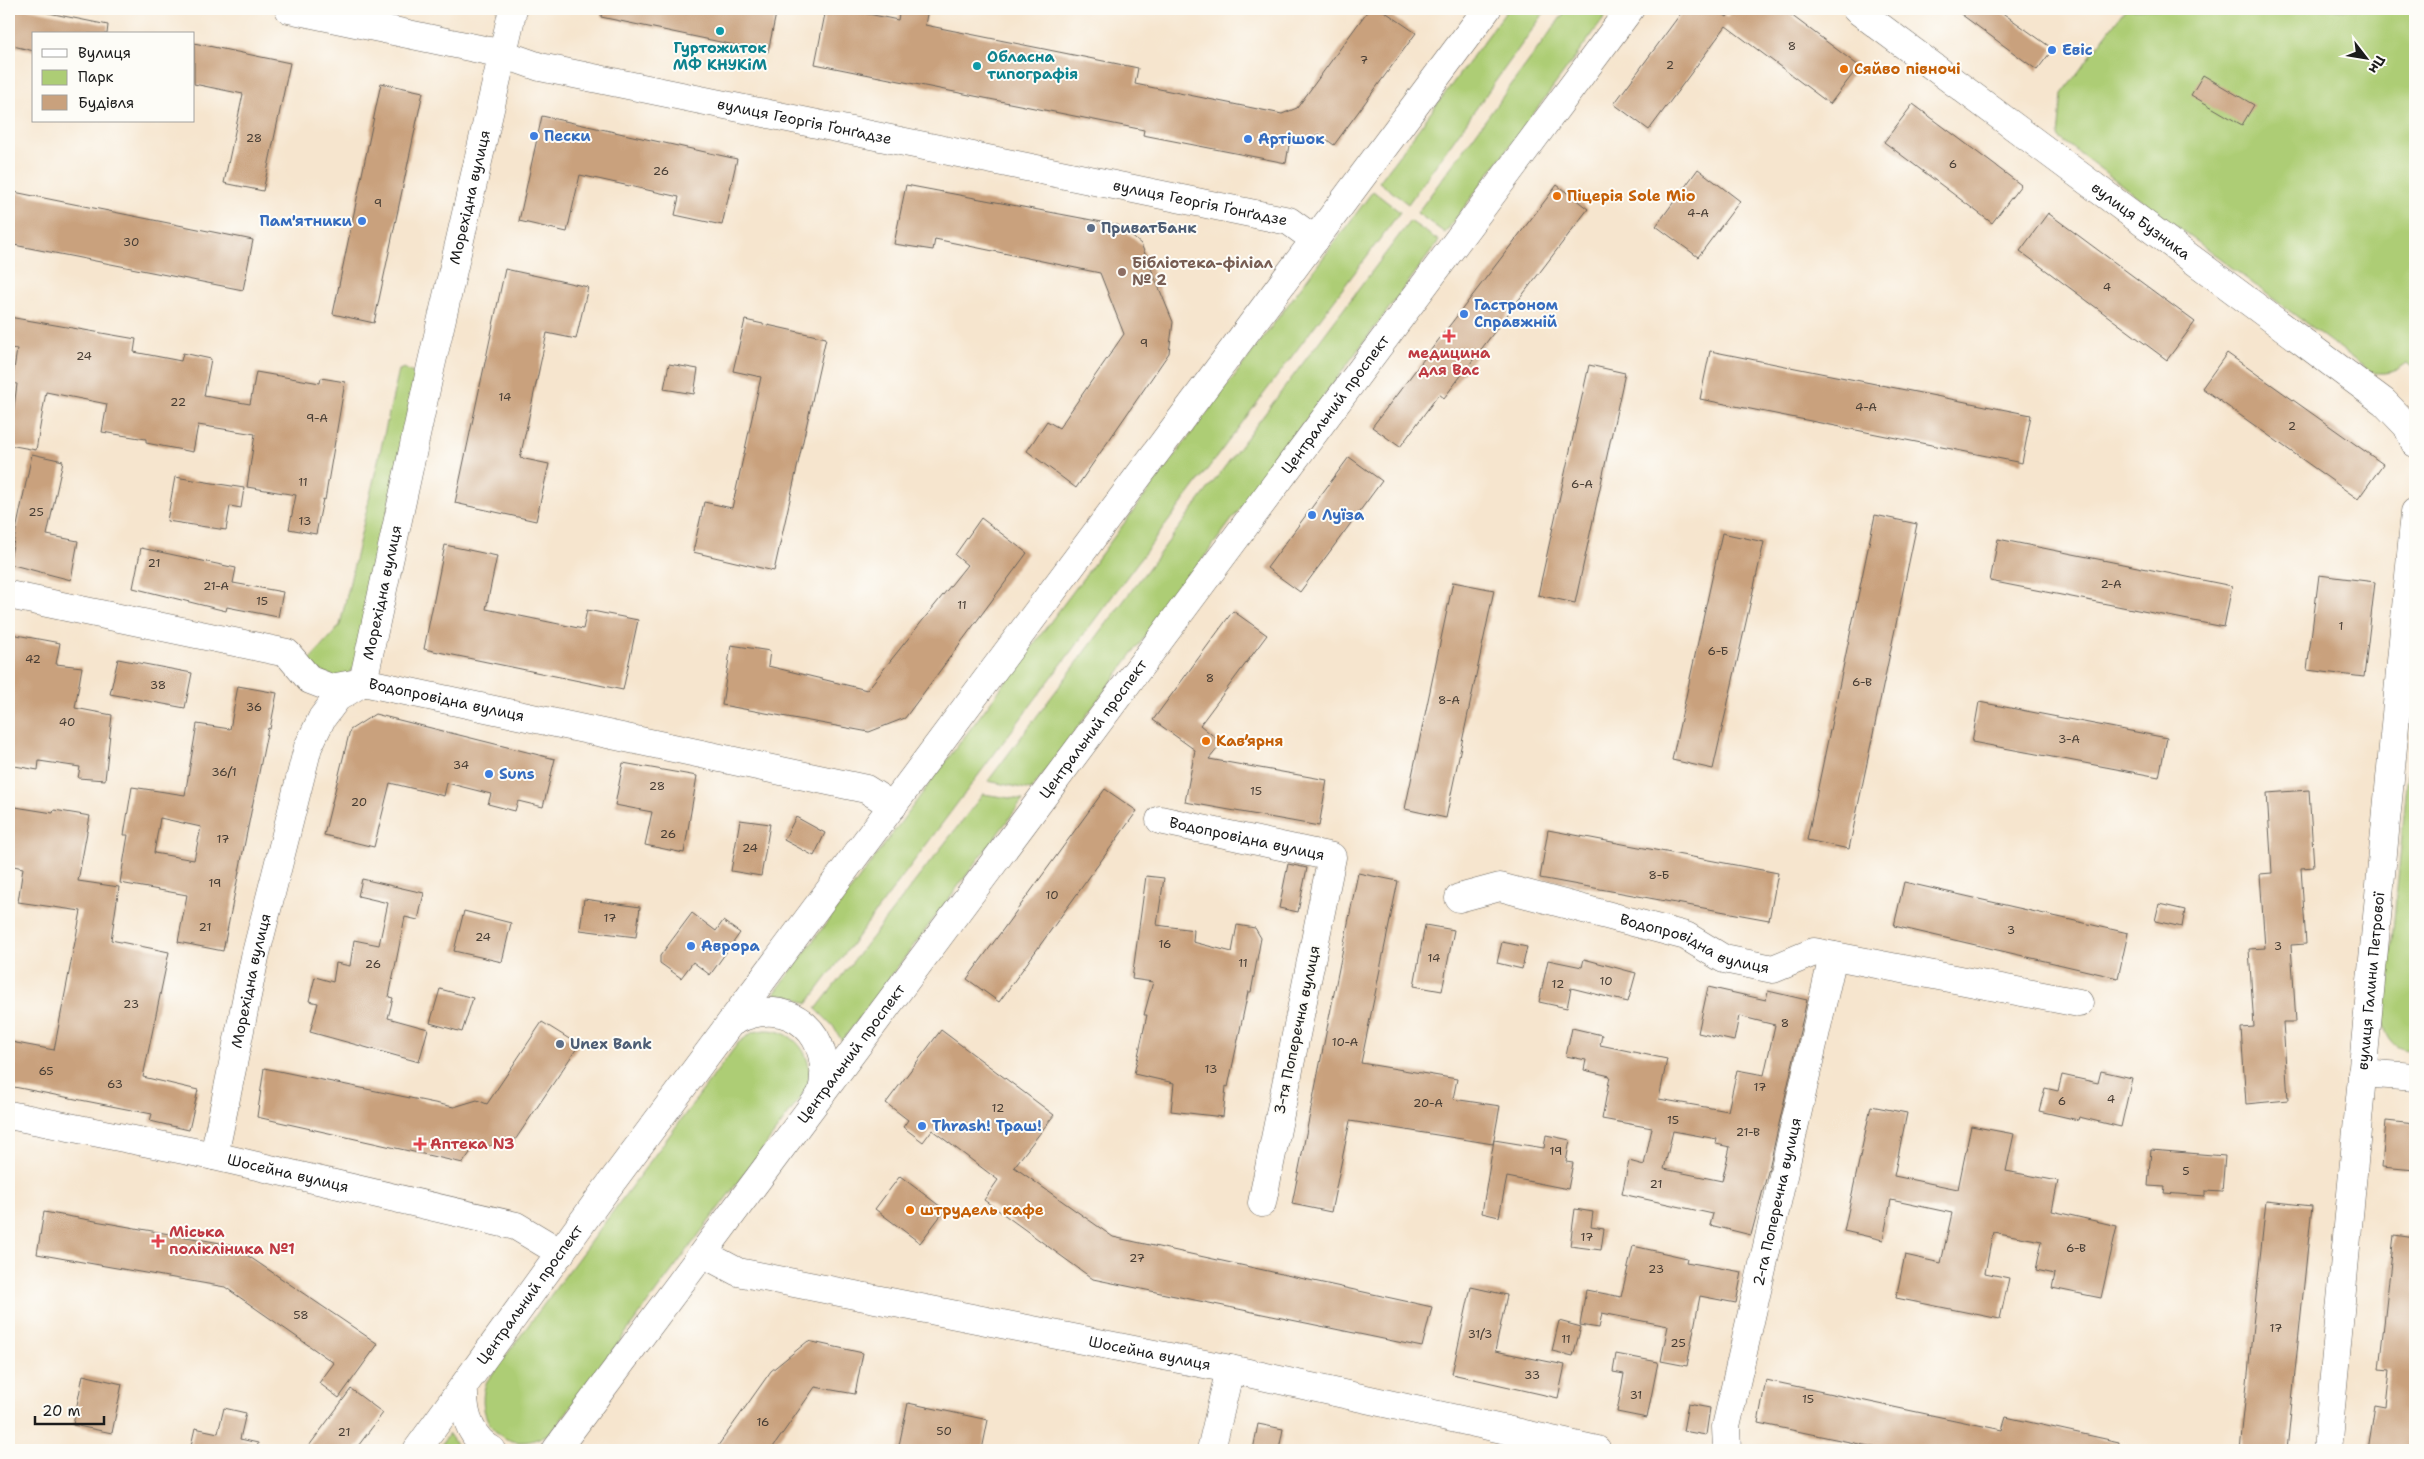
<svg xmlns="http://www.w3.org/2000/svg" width="2424" height="1459" font-family="'Shantell Sans',sans-serif">
<style>
.green{fill:#adcd75;stroke:#647448}
.building{fill:#c9a17d;fill-rule:evenodd}
.lines{fill:none;stroke-linecap:round;stroke-linejoin:round}
.street-casing{stroke:#68625a;stroke-width:29}
.secondary-casing{stroke:#68625a;stroke-width:29}
.street{stroke:#fff;stroke-width:28}
.secondary{stroke:#fff;stroke-width:28}
.culture-dot{fill:#0f9aa8;stroke:#fdfcf7;stroke-width:2}
.shop-dot{fill:#3f7fe0;stroke:#fdfcf7;stroke-width:2}
.food-dot{fill:#e8710a;stroke:#fdfcf7;stroke-width:2}
.service-dot{fill:#5c6f8a;stroke:#fdfcf7;stroke-width:2}
.education-dot{fill:#8d6e63;stroke:#fdfcf7;stroke-width:2}
.health-dot{fill:#e0444e;stroke:#fdfcf7;stroke-width:2}
.labels{text-anchor:middle;stroke-width:4;stroke-linejoin:round;paint-order:stroke}
.number-label{font-size:12px;fill:#473d34}
.culture-label{font-size:15px;font-weight:bold;fill:#0d838f;stroke:#fdfcf7}
.shop-label{font-size:15px;font-weight:bold;fill:#366cbe;stroke:#fdfcf7;text-anchor:start}
.food-label{font-size:15px;font-weight:bold;fill:#c56008;stroke:#fdfcf7;text-anchor:start}
.street-label{font-size:15px;fill:#1c1c1c;stroke:#fdfcf7}
.service-label{font-size:15px;font-weight:bold;fill:#4e5e75;stroke:#fdfcf7;text-anchor:start}
.education-label{font-size:15px;font-weight:bold;fill:#785e54;stroke:#fdfcf7;text-anchor:start}
.health-label{font-size:15px;font-weight:bold;fill:#be3a42;stroke:#fdfcf7;text-anchor:start}
</style>
<rect width="100%" height="100%" fill="#fdfcf7"/>
<filter id="ink" filterUnits="userSpaceOnUse"><feTurbulence type="fractalNoise" baseFrequency=".02" numOctaves="2"/><feDisplacementMap in="SourceGraphic" scale="10" xChannelSelector="R" yChannelSelector="G"/><feConvolveMatrix kernelMatrix="1 2 1 2 8 2 1 2 1" color-interpolation-filters="sRGB"/></filter>
<filter id="wash" filterUnits="userSpaceOnUse"><feTurbulence type="fractalNoise" baseFrequency=".0096" numOctaves="4" result="noise"/><feDisplacementMap in="SourceGraphic" scale="20" xChannelSelector="R" yChannelSelector="G"/><feGaussianBlur stdDeviation="1.12" result="paint"/><feColorMatrix in="noise" values="0 0 0 0 0 0 0 0 0 0 0 0 0 0 0 0 0 1.4 0 .05"/><feComposite in="paint" operator="in"/></filter>
<g filter="url(#wash)">
<rect width="100%" height="100%" fill="#f6e5ce"/>
<path class="green" d="M1508 9H1547L1408 204 1379 182Z
M1567 9H1611L1445 233 1417 213Z
M2125 9H2415V370L2407 363C2393 373 2384 376 2368 370L2058 137 2062 94Z
M1373 191 1400 212 807 1004 795 997 774 994 935 776Z
M1410 221 1439 241 1031 790 988 781Z
M404 368 416 375 356 666 342 680 307 665C316 650 330 639 340 625L399 370Z
M2415 699V1051C2395 1049 2390 1044 2384 1026Z
M983 794 1023 800 842 1041 833 1026 816 1009Z
M765 1030C798 1029 819 1063 805 1092L552 1432C542 1437 531 1443 519 1442 489 1440 476 1406 487 1381L738 1043 753 1032Z
M449 1434 460 1450H437Z"/>
<g id="blocks">
<path class="building" d="M9 9H29L108 25 107 34H34V51L9 45Z
M602 9H777L768 52 601 17Z
M826 9H844L898 20 900 9H928L925 25 1138 68 1135 84 1282 114 1297 108 1369 9H1381L1416 33 1334 145 1319 134 1289 145 1286 163 1143 135 1144 130 815 64Z
M1684 9H1716L1727 17 1733 9H1783L1859 66 1830 104 1726 26 1649 130 1614 104Z
M1954 9H1997L2053 49 2037 70Z
M194 43 290 63 263 191 224 183 243 94 194 84Z
M2203 75 2254 105 2242 125 2191 95Z
M381 83 423 92 374 323 333 314Z
M1913 104 2021 185 1992 223 1884 142Z
M542 116 737 159 722 225 675 215 679 197 580 175 567 232 519 221Z
M1698 169 1740 201 1698 257 1656 226Z
M906 185 1118 225 1141 244 1173 322 1169 353 1076 488 1027 451 1047 421 1059 428 1124 334 1100 273 935 239 933 250 894 244Z
M1557 185 1588 209 1444 398 1439 394 1400 447 1372 427Z
M9 191 253 240 243 290 9 244Z
M2048 213 2195 322 2167 360 2020 251Z
M505 269 588 287 576 339 547 333 520 458 549 464 536 521 455 503Z
M9 317 136 339 134 352 181 361 183 353 211 359 204 396 250 404 256 372 320 383 321 378 345 382 325 500 323 499 316 534 289 529 296 495 247 487 255 434 198 425 193 452 146 443V439L102 432 107 404 46 392 36 450 9 445 17 384 12 383 17 349 9 348Z
M745 320 826 338 774 571 693 552 704 502 732 508 761 377 733 371Z
M1710 351 2031 415 2022 463 1700 399Z
M2227 353 2383 464 2358 499 2202 388Z
M669 364 698 369 694 394 664 389Z
M1589 365 1625 373 1575 603 1538 595Z
M32 454 63 461 47 535 78 541 71 580 9 564Z
M1349 457 1382 481 1300 592 1267 568Z
M175 477 244 488 241 508 230 506 226 530 167 521Z
M1875 515 1917 524 1849 849 1807 840Z
M981 518 1027 553 905 718 869 732 722 705 731 645 770 651 768 666 867 690 967 565 955 555Z
M1722 533 1764 542 1713 769 1672 760Z
M1998 539 2232 586 2224 627 1990 581Z
M445 545 497 556 486 609 583 629 587 610 638 620 623 690 424 649Z
M141 548 236 568 233 583 283 592 278 617 227 607 226 611 133 588Z
M2319 575 2375 582 2364 677 2307 670Z
M1453 582 1494 590 1446 818 1405 809Z
M1233 611 1267 635 1200 725 1222 743 1209 759 1327 780 1319 826 1185 802 1195 750 1153 720Z
M11 634 60 643 56 664 82 667 75 708 112 715 105 780 78 778 80 767 39 761 38 770 9 765V691L12 674H9Z
M118 659 192 673 185 708 110 694Z
M238 686 277 693 270 729 268 728 223 951 178 942 187 895 120 883 128 835H124L132 787 185 795 197 724 230 729ZM160 818 201 827 194 860 154 853Z
M1979 702 2167 738 2159 777 1972 742Z
M375 714 555 759 543 807 518 801 515 811 488 804 491 794 447 783 444 796 390 783 374 847 324 835 350 730Z
M623 763 697 776 684 853 645 845 652 812 615 805Z
M1105 789 1137 811 999 1002 967 979Z
M2309 790 2314 867 2301 868 2306 944 2291 945 2296 1022H2283L2288 1100 2246 1104 2241 1028 2254 1027 2249 949 2265 948 2260 874 2272 873 2267 793Z
M9 806 53 813 54 810 90 816 78 881 119 887 111 940 169 952 143 1077 198 1090 189 1130 150 1121 152 1114 9 1086V1054L11 1042 54 1050 81 911 18 902 23 868 9 865Z
M796 817 825 833 814 856 784 840Z
M740 820 770 824 761 876 731 871Z
M1548 830 1778 873 1769 920 1540 878Z
M1288 864 1307 868 1298 912 1279 908Z
M1358 873 1398 881 1361 1063 1457 1079 1453 1099 1500 1106 1493 1144 1350 1121 1331 1212 1292 1204Z
M1146 876 1164 878 1157 925 1194 930 1193 942 1232 952 1237 925 1255 928 1261 938 1251 992H1248L1228 1087 1226 1086 1223 1117 1171 1111 1174 1083 1134 1074 1147 1015H1144L1153 982 1132 979Z
M362 879 424 893 418 920 405 917 389 997 393 998 388 1018 428 1029 419 1062 310 1032 318 1003 309 1001 315 977 333 982 336 963 350 966 354 940 379 945 388 903 358 896Z
M1904 882 2128 933 2118 978 1894 926Z
M584 899 640 907 636 937 580 930Z
M2159 904 2185 910 2182 927 2155 921Z
M464 911 511 923 502 962 454 951Z
M692 913 716 931 723 921 740 933 710 975 693 962 681 978 660 963V956Z
M1425 925 1454 930 1442 991 1414 986Z
M1502 942 1527 947 1522 969 1497 963Z
M1584 959 1636 973 1628 1002 1571 988 1567 1008 1539 1002 1548 960 1582 967Z
M1708 987 1766 1000 1768 991 1807 1000 1770 1164 1751 1235 1710 1225 1713 1214 1622 1194 1629 1161 1644 1165 1652 1128 1602 1119 1610 1076 1584 1070 1586 1060 1566 1056 1572 1028 1602 1035 1600 1045 1667 1059 1659 1099 1728 1111 1737 1070 1764 1075 1775 1025 1739 1016 1734 1041 1698 1033ZM1673 1131 1717 1139 1716 1144 1730 1147 1722 1181 1664 1169Z
M440 989 473 998 462 1032 430 1023Z
M542 1022 579 1045 509 1149 497 1144 472 1150 463 1163 257 1117 264 1068 454 1107 477 1100 487 1104Z
M941 1030 1054 1115 1014 1167 1113 1237 1432 1307 1422 1347 1093 1279 984 1200 998 1180 932 1130 923 1142 903 1127 908 1120 886 1103Z
M2101 1071 2132 1078 2121 1127 2079 1117 2078 1120 2039 1111 2045 1088 2058 1091 2062 1075 2098 1083Z
M1871 1106 1907 1113 1894 1176 1958 1189 1971 1126 2014 1134 2006 1171 2058 1181 2052 1211 2117 1226 2101 1298 2052 1288 2055 1274 2036 1270 2042 1241 1993 1232 1985 1273 2009 1278 2000 1319 1896 1298 1905 1255 1941 1263 1952 1213 1891 1200 1883 1240 1844 1231Z
M2386 1121 2415 1124V1170L2382 1167Z
M1546 1135 1570 1140 1566 1162 1573 1163 1568 1189 1507 1177 1499 1217 1482 1213 1494 1140 1544 1148Z
M2151 1150 2225 1156 2222 1192 2205 1191V1196L2164 1193 2165 1187 2148 1186Z
M900 1176 945 1210 920 1243 875 1209Z
M2266 1201 2312 1206 2287 1450H2240Z
M1575 1209 1593 1212 1591 1227 1604 1229 1601 1250 1570 1246Z
M44 1212 232 1245 378 1344 339 1398 319 1383 334 1363 225 1287 37 1254Z
M2394 1235 2415 1238V1450H2368L2375 1405 2386 1407 2390 1370 2379 1369Z
M1633 1246 1687 1258 1686 1262 1742 1272 1736 1303 1700 1296 1687 1366 1661 1361 1668 1326 1602 1313 1599 1328 1580 1325 1586 1290 1621 1297Z
M1471 1287 1507 1295 1495 1351 1565 1365 1558 1398 1452 1374Z
M1559 1321 1581 1327 1573 1356 1552 1351Z
M808 1341 863 1353 855 1394 815 1387 771 1450H715L771 1371Z
M1616 1354 1658 1362 1647 1418 1617 1412 1624 1374 1613 1372Z
M83 1375 122 1384 112 1433 73 1425Z
M1766 1380 2002 1430 2006 1417 2119 1442 2118 1450H1888L1758 1423Z
M351 1389 383 1413 355 1450H306Z
M908 1403 988 1420 982 1450H898Z
M1688 1404 1710 1408 1706 1435 1683 1431Z
M224 1408 246 1413 240 1439 258 1443 257 1450H190L195 1428 218 1433Z
M1258 1424 1283 1429 1279 1450H1253Z"/>
</g>
</g>
<g filter="url(#ink)">
<use href="#blocks" fill-opacity="0" stroke="#68625a" stroke-width="1"/>
<g class="lines">
<g class="street-casing">
<g id="street">
<path id="s1" d="M289 9 503 54 540 67 1289 221 1315 240"/>
<path id="s2" d="M1856 9 2384 402 2407 426 2415 443"/>
<path id="s3" d="M9 595 287 653 310 680 331 688 363 682 866 789 893 806"/>
<path id="s4" d="M1160 820 1332 857 1262 1203"/>
<path id="s5" d="M1459 898 1500 887 1686 936 1724 959 1773 969 1814 952 2079 1003"/>
<path d="M2362 1073 2415 1077"/>
<path id="s6" d="M214 1156 255 957 308 747 322 718 337 698 363 682 431 366 513 9"/>
<path d="M1211 1450 1230 1369"/>
<path id="s7" d="M1727 1450 1726 1427 1833 956"/>
<path id="s8" d="M2327 1450 2415 512"/>
</g>
</g>
<g class="secondary-casing">
<g id="secondary">
<path d="M734 1021C790 992 837 1036 821 1095"/>
<path id="s9" d="M9 1115 214 1156 516 1226 561 1253"/>
<path id="s10" d="M704 1254 738 1272 1230 1369 1597 1450"/>
<path d="M464 1387C463 1412 469 1437 492 1450"/>
<path id="s11" d="M417 1450 602 1195 1487 9"/>
<path id="s12" d="M556 1450 1630 9"/>
</g>
</g>
<use href="#street" class="street"/>
<use href="#secondary" class="secondary"/>
</g>
</g>
<g class="culture-dot">
<circle cx="720" cy="31" r="5"/>
<circle cx="977" cy="66" r="5"/>
</g>
<g class="shop-dot">
<circle cx="2052" cy="50" r="5"/>
<circle cx="534" cy="136" r="5"/>
<circle cx="1248" cy="139" r="5"/>
<circle cx="362" cy="221" r="5"/>
<circle cx="1464" cy="314" r="5"/>
<circle cx="1312" cy="515" r="5"/>
<circle cx="489" cy="774" r="5"/>
<circle cx="691" cy="946" r="5"/>
<circle cx="922" cy="1126" r="5"/>
</g>
<g class="food-dot">
<circle cx="1844" cy="69" r="5"/>
<circle cx="1557" cy="196" r="5"/>
<circle cx="1206" cy="741" r="5"/>
<circle cx="910" cy="1210" r="5"/>
</g>
<g class="service-dot">
<circle cx="1091" cy="228" r="5"/>
<circle cx="560" cy="1044" r="5"/>
</g>
<circle class="education-dot" cx="1122" cy="272" r="5"/>
<g class="health-dot">
<path d="M1446.5 328.5h5v5h5v5h-5v5h-5v-5h-5v-5h5z"/>
<path d="M417.5 1136.5h5v5h5v5h-5v5h-5v-5h-5v-5h5z"/>
<path d="M155.5 1233.5h5v5h5v5h-5v5h-5v-5h-5v-5h5z"/>
</g>
<g class="labels">
<g class="number-label">
<text x="1792" y="50">8</text>
<text x="1364" y="64">7</text>
<text x="1670" y="69">2</text>
<text x="254" y="142">28</text>
<text x="1953" y="168">6</text>
<text x="661" y="175">26</text>
<text x="378" y="207">9</text>
<text x="1698" y="217">4-А</text>
<text x="131" y="246">30</text>
<text x="2107" y="291">4</text>
<text x="1144" y="347">9</text>
<text x="84" y="360">24</text>
<text x="505" y="401">14</text>
<text x="178" y="406">22</text>
<text x="1866" y="411">4-А</text>
<text x="317" y="422">9-А</text>
<text x="2292" y="430">2</text>
<text x="303" y="486">11</text>
<text x="1582" y="488">6-А</text>
<text x="36" y="516">25</text>
<text x="305" y="525">13</text>
<text x="154" y="567">21</text>
<text x="2111" y="588">2-А</text>
<text x="216" y="590">21-А</text>
<text x="262" y="605">15</text>
<text x="962" y="609">11</text>
<text x="2341" y="630">1</text>
<text x="1718" y="655">6-Б</text>
<text x="33" y="663">42</text>
<text x="1210" y="682">8</text>
<text x="1862" y="686">6-В</text>
<text x="158" y="689">38</text>
<text x="1449" y="704">8-А</text>
<text x="254" y="711">36</text>
<text x="67" y="726">40</text>
<text x="2069" y="743">3-А</text>
<text x="461" y="769">34</text>
<text x="224" y="776">36/1</text>
<text x="657" y="790">28</text>
<text x="1256" y="795">15</text>
<text x="359" y="806">20</text>
<text x="668" y="838">26</text>
<text x="223" y="843">17</text>
<text x="750" y="852">24</text>
<text x="1659" y="879">8-Б</text>
<text x="215" y="887">19</text>
<text x="1052" y="899">10</text>
<text x="610" y="922">17</text>
<text x="205" y="931">21</text>
<text x="2011" y="934">3</text>
<text x="483" y="941">24</text>
<text x="1165" y="948">16</text>
<text x="2278" y="950">3</text>
<text x="1434" y="962">14</text>
<text x="1243" y="967">11</text>
<text x="373" y="968">26</text>
<text x="1606" y="985">10</text>
<text x="1558" y="988">12</text>
<text x="131" y="1008">23</text>
<text x="1785" y="1027">8</text>
<text x="1345" y="1046">10-А</text>
<text x="1211" y="1073">13</text>
<text x="46" y="1075">65</text>
<text x="115" y="1088">63</text>
<text x="1760" y="1091">17</text>
<text x="2111" y="1103">4</text>
<text x="2062" y="1105">6</text>
<text x="1428" y="1107">20-А</text>
<text x="998" y="1112">12</text>
<text x="1673" y="1124">15</text>
<text x="1748" y="1136">21-В</text>
<text x="1556" y="1155">19</text>
<text x="2186" y="1175">5</text>
<text x="1656" y="1188">21</text>
<text x="1587" y="1241">17</text>
<text x="2076" y="1252">6-В</text>
<text x="1137" y="1262">27</text>
<text x="1656" y="1273">23</text>
<text x="301" y="1319">58</text>
<text x="2276" y="1332">17</text>
<text x="1480" y="1338">31/3</text>
<text x="1566" y="1343">11</text>
<text x="1678" y="1347">25</text>
<text x="1532" y="1379">33</text>
<text x="1636" y="1399">31</text>
<text x="1808" y="1403">15</text>
<text x="763" y="1426">16</text>
<text x="944" y="1435">50</text>
<text x="344" y="1436">21</text>
</g>
<g class="culture-label">
<text x="720" y="53">Гуртожиток<tspan x="720" dy="17">МФ КНУКіМ</tspan></text>
<text x="987" y="62" text-anchor="start">Обласна<tspan x="987" dy="17">типографія</tspan></text>
</g>
<g class="shop-label">
<text x="2062" y="55">Евіс</text>
<text x="544" y="141">Пески</text>
<text x="1258" y="144">Артішок</text>
<text x="352" y="226" text-anchor="end">Пам'ятники</text>
<text x="1474" y="310">Гастроном<tspan x="1474" dy="17">Справжній</tspan></text>
<text x="1322" y="520">Луїза</text>
<text x="499" y="779">Suns</text>
<text x="701" y="951">Аврора</text>
<text x="932" y="1131">Thrash! Траш!</text>
</g>
<g class="food-label">
<text x="1854" y="74">Сяйво півночі</text>
<text x="1567" y="201">Піцерія Sole Mio</text>
<text x="1216" y="746">Кав’ярня</text>
<text x="920" y="1215">штрудель кафе</text>
</g>
<g class="street-label">
<text dy="5" stroke="none"><textPath href="#s1" startOffset="528">вулиця Георгія Ґонґадзе</textPath></text>
<text dy="5" stroke="none"><textPath href="#s6" startOffset="1004">Морехідна вулиця</textPath></text>
<text dy="5" stroke="none"><textPath href="#s1" startOffset="932">вулиця Георгія Ґонґадзе</textPath></text>
<text dy="5" stroke="none"><textPath href="#s2" startOffset="355">вулиця Бузника</textPath></text>
<text dy="5" stroke="none"><textPath href="#s12" startOffset="1304">Центральний проспект</textPath></text>
<text dy="5" stroke="none"><textPath href="#s6" startOffset="599">Морехідна вулиця</textPath></text>
<text dy="5" stroke="none"><textPath href="#s3" startOffset="460">Водопровідна вулиця</textPath></text>
<text dy="5" stroke="none"><textPath href="#s12" startOffset="899">Центральний проспект</textPath></text>
<text dy="5" stroke="none"><textPath href="#s4" startOffset="89">Водопровідна вулиця</textPath></text>
<text dy="5" stroke="none"><textPath href="#s5" startOffset="246">Водопровідна вулиця</textPath></text>
<text dy="5" stroke="none"><textPath href="#s6" startOffset="179">Морехідна вулиця</textPath></text>
<text dy="5" stroke="none"><textPath href="#s8" startOffset="471">вулиця Галини Петрової</textPath></text>
<text transform="translate(1297 1030) rotate(-78)" y="5">3-тя Поперечна вулиця</text>
<text dy="5" stroke="none"><textPath href="#s12" startOffset="494">Центральний проспект</textPath></text>
<text dy="5" stroke="none"><textPath href="#s9" startOffset="285">Шосейна вулиця</textPath></text>
<text dy="5" stroke="none"><textPath href="#s7" startOffset="254">2-га Поперечна вулиця</textPath></text>
<text dy="5" stroke="none"><textPath href="#s11" startOffset="192">Центральний проспект</textPath></text>
<text dy="5" stroke="none"><textPath href="#s10" startOffset="458">Шосейна вулиця</textPath></text>
</g>
<g class="service-label">
<text x="1101" y="233">ПриватБанк</text>
<text x="570" y="1049">Unex Bank</text>
</g>
<g class="education-label">
<text x="1132" y="268">Бібліотека-філіал<tspan x="1132" dy="17">№ 2</tspan></text>
</g>
<g class="health-label">
<text x="1449" y="358" text-anchor="middle">медицина<tspan x="1449" dy="17">для Вас</tspan></text>
<text x="430" y="1149">Аптека N3</text>
<text x="169" y="1237">Міська<tspan x="169" dy="17">полікліника №1</tspan></text>
</g>
</g>
<rect width="2424" height="1459" fill="none" stroke="#fdfcf7" stroke-width="30"/>
<rect x="32" y="32" width="162" height="90" fill="#fdfcf7" stroke="#a3a29f"/>
<rect x="42" y="49" width="25" height="8" fill="#ffffff" stroke="#a3a29f"/>
<text x="78" y="58" font-size="15" fill="#1c1c1c">Вулиця</text>
<rect x="42" y="70" width="25" height="15" fill="#adcd75" stroke="#a3a29f"/>
<text x="78" y="82" font-size="15" fill="#1c1c1c">Парк</text>
<rect x="42" y="95" width="25" height="15" fill="#c9a17d" stroke="#a3a29f"/>
<text x="78" y="108" font-size="15" fill="#1c1c1c">Будівля</text>
<g transform="translate(2366 58) rotate(121)" stroke="#fdfcf7" stroke-width="4" paint-order="stroke">
<path d="M0-4L9 19L0 12L-9 19Z" fill="#1c1c1c"/>
<text y="-8" font-size="14" font-weight="bold" text-anchor="middle" fill="#1c1c1c">Пн</text>
</g>
<path d="M35 1416v8h69v-8" fill="none" stroke="#1c1c1c" stroke-width="2.5"/>
<text x="42" y="1416" font-size="15" fill="#1c1c1c" stroke="#fdfcf7" stroke-width="4" paint-order="stroke">20 m</text>
</svg>
